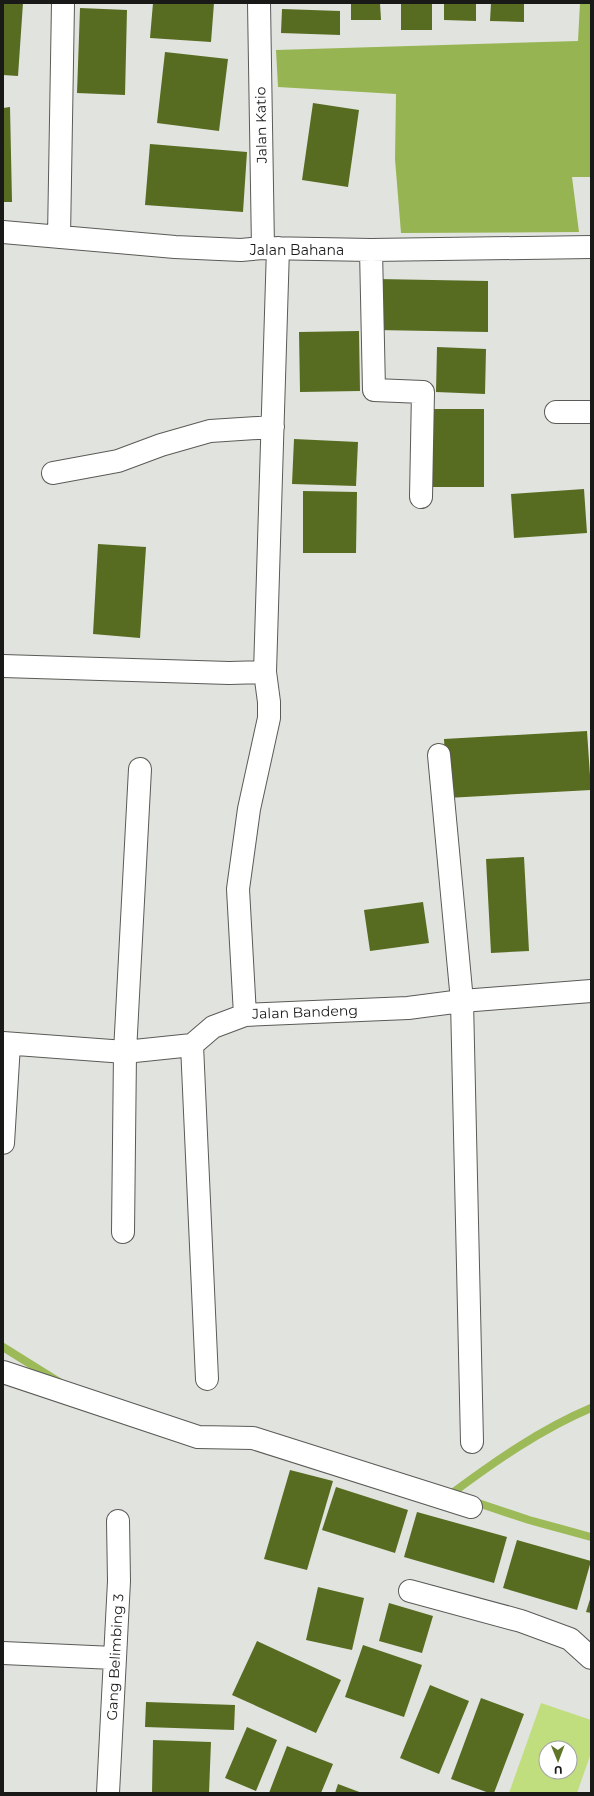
<svg xmlns="http://www.w3.org/2000/svg" width="594" height="1796" font-family="Montserrat,sans-serif">
<style>
.green{fill:#c0de7e;fill-rule:evenodd}
.forest{fill:#97b452}
.lines{fill:none;stroke-linecap:round;stroke-linejoin:round}
.stream{stroke:#9dba58;stroke-width:8}
.building{fill:#576c21}
.minor-casing{stroke:#5a5b57;stroke-width:24}
.minor{stroke:#fff;stroke-width:22}
.labels{text-anchor:middle;stroke-width:4;stroke-linejoin:round;paint-order:stroke}
.street-label{font-size:14px;fill:#191918;stroke:#fff}
</style>
<rect width="100%" height="100%" fill="#e1e3de"/>
<path class="green" d="M541 1703 591 1720V1753L577 1793H509ZM546 1748H570V1772H546Z"/>
<path class="forest" d="M580 3H591V177H572L579 232 401 233 395 159 396 94 278 87 276 50 578 41Z"/>
<g class="lines">
<path class="stream" d="M3 1347 59 1382
M451 1494C494 1462 541 1429 591 1408
M472 1501 529 1520 591 1537"/>
</g>
<path class="building" d="M3 3H23L18 76 3 75Z
M153 3H214L211 42 150 38Z
M351 3H380L381 20H351Z
M401 3H432V30H401Z
M444 3H476V21L444 20Z
M491 3H524V22L490 21Z
M80 8 127 10 125 95 77 93Z
M282 9 340 11V35L281 33Z
M165 52 228 59 219 131 157 123Z
M313 103 359 110 348 187 302 180Z
M10 107 12 202H3V108Z
M150 144 247 152 243 212 145 205Z
M377 279 488 281V332L376 330Z
M359 331 360 391 300 392 299 332Z
M437 347 486 349 485 394 436 392Z
M431 409H484V487H430Z
M294 439 358 442 356 486 292 484Z
M584 489 587 533 514 538 511 494Z
M303 491 357 492 356 553H303Z
M98 544 146 547 140 638 93 634Z
M587 731 591 790 447 798 444 739Z
M524 857 529 951 491 953 486 859Z
M423 902 429 943 370 951 364 910Z
M290 1470 333 1481 307 1570 264 1559Z
M336 1487 408 1510 395 1553 322 1530Z
M417 1512 507 1537 494 1583 404 1557Z
M517 1540 591 1561 577 1610 503 1588Z
M318 1587 364 1598 352 1650 306 1640Z
M591 1596V1613L586 1612Z
M389 1603 433 1616 422 1653 379 1641Z
M257 1641 341 1680 316 1733 232 1695Z
M363 1645 422 1665 404 1717 345 1697Z
M430 1685 469 1701 439 1774 400 1758Z
M481 1698 524 1714 494 1793H489L451 1779Z
M146 1702 235 1705 234 1730 145 1727Z
M247 1727 277 1740 256 1791 225 1778Z
M153 1740 211 1742 209 1793H152Z
M287 1746 333 1764 321 1793H269Z
M338 1784 362 1793H335Z"/>
<g class="lines">
<g class="minor-casing">
<path id="minor" d="M259 3 263 248
M3 232 175 247 241 250 263 248 371 250 591 247
M59 237 63 3
M371 250 374 390 423 392 421 497
M556 412H591
M53 473 118 461 161 445 210 431 273 427
M3 666 229 673 265 672
M439 755 462 1001 472 1442
M245 1015 238 889 249 809 269 718V702L265 672 278 248
M3 1043 125 1052 192 1045 213 1027 245 1015 408 1008 462 1001 591 991
M192 1045 207 1379
M3 1143 9 1044
M123 1232 125 1052 140 769
M3 1372 198 1437 253 1438 471 1507
M410 1591 521 1621 570 1639 591 1658
M3 1653 114 1658
M108 1793 119 1581 118 1521"/>
</g>
<use href="#minor" class="minor"/>
</g>
<g class="labels">
<g class="street-label">
<text transform="translate(261 125) rotate(-91)" y="5">Jalan Katio</text>
<text x="297" y="255">Jalan Bahana</text>
<text transform="translate(305 1012) rotate(-2)" y="5">Jalan Bandeng</text>
<text transform="translate(115 1657) rotate(-87)" y="5">Gang Belimbing 3</text>
</g>
</g>
<rect width="594" height="1796" fill="none" stroke="#191918" stroke-width="8"/>
<g transform="translate(558 1760) rotate(179)"><circle r="19" fill="#ffffff" stroke="#a3a3a3"/>
<path d="M0-3L7 15L0 10L-7 15Z" fill="#607627"/>
<text y="-6" font-size="11" font-weight="bold" text-anchor="middle" fill="#191918">U</text>
</g>
</svg>
